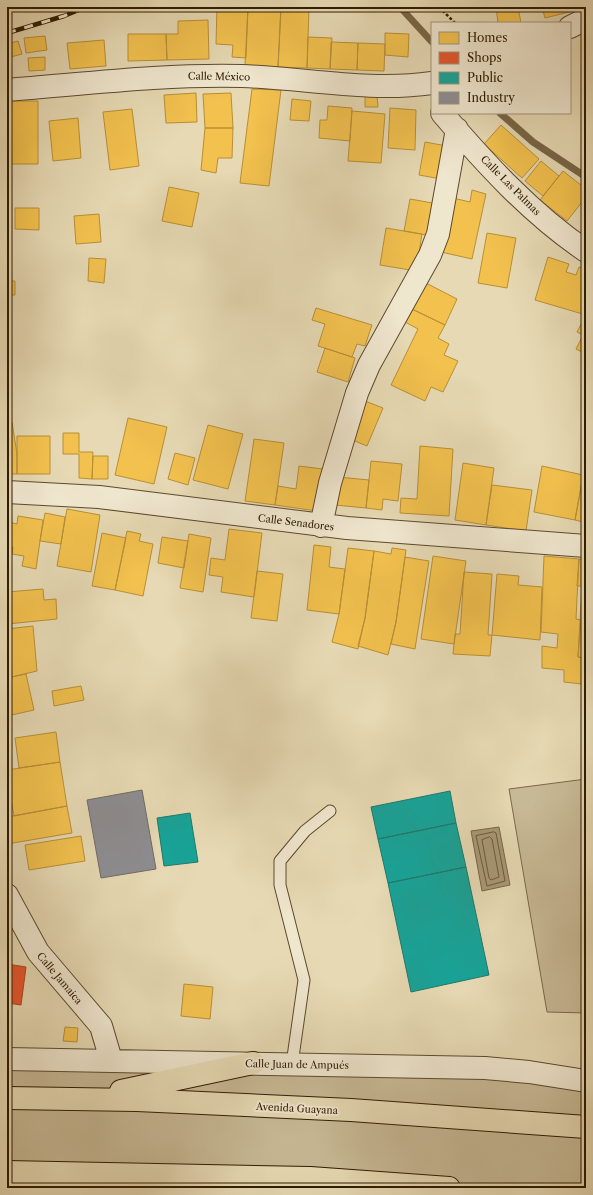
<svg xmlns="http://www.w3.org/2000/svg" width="593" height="1195" font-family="'Libre Caslon Text',serif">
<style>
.green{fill:#c7b995;stroke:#7b6a4b}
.water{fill:#a89876;stroke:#786647}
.homes{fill:#f2c14e;stroke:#b88f37}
.shops{fill:#e4572e;stroke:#ae4520}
.public{fill:#17a398;stroke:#1e7a6b}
.industry{fill:#8d8d92;stroke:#716b66}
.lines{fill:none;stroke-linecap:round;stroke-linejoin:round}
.shore{stroke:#6c5a3c;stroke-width:1}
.stream{stroke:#786647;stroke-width:7}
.service-casing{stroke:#5d4a2e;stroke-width:13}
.minor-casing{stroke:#5d4a2e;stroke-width:24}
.trunk-casing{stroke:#2f1b01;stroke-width:24}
.path{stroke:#2f1b01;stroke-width:2.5;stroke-dasharray:3 2;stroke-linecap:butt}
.service{stroke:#efe6ce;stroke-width:11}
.minor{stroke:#efe6ce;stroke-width:22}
.trunk{stroke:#e6d9b3;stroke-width:22}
.rail-casing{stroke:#2f1b01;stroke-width:4.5}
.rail{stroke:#efe6ce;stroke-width:3;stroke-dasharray:9;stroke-linecap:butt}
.labels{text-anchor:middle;stroke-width:4;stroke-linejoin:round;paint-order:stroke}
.street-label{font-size:10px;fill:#2f1b01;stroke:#efe6ce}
</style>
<rect width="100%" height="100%" fill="#e6d9b3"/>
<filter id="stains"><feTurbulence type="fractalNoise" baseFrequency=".005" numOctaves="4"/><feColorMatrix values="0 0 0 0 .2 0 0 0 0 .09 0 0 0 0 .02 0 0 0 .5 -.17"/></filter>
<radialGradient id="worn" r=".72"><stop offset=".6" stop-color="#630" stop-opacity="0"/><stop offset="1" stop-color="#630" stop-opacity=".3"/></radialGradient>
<path class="green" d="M586 779V1013L547 1012 509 789Z
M7 1059 586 1081V1188H7Z"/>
<path class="water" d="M499 827 510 885 482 891 471 831Z"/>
<path class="homes" d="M217 7H248L246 58 232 57 233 45 216 44Z
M248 7H281L278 67 245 65Z
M281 7 309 8 307 68 278 67Z
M496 7H518L521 23H498Z
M542 7H576L577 10 545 18Z
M208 20 209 59 167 60 166 34H178V21Z
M385 33 409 34 408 57 385 55Z
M128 34H166L167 60 128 61Z
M45 36 47 50 26 53 24 38Z
M308 37 332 38 330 69 307 68Z
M104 40 106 66 70 69 67 43Z
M18 41 22 54 7 58V44Z
M331 42 358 43 357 70 330 69Z
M358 43 385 44 384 71 357 70Z
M45 57V70L29 71 28 58Z
M252 89 281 90 269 186 240 183Z
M196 93 197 122 166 123 164 95Z
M231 93 233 128H205L203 94Z
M365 95H377L378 107H365Z
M292 99 311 101 309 121 290 120Z
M7 101H38V164H7Z
M328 106 352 108 350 141 319 138 320 120H327Z
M390 108 416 110 415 150 388 148Z
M132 109 139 166 110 170 103 112Z
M352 111 385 114 381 163 348 161Z
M78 118 81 158 53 161 49 121Z
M501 125 539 159 522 178 484 144Z
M205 128H233L232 158H218L216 173 201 170Z
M425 142 447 146 441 179 419 175Z
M541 161 559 176 543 196 525 181Z
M563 171 586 189V197L567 221 540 200Z
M169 187 199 193 192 227 162 221Z
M472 190 486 194 472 259 441 252 453 198 470 202Z
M410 199 438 204 432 236 404 231Z
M15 208H39V230L15 229Z
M99 214 101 242 76 244 74 216Z
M386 228 422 234 416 271 380 265Z
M487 233 516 238 507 288 478 283Z
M548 257 569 264 566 272 576 275 579 267 586 269V315L535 300Z
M89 258 106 259 104 283 88 281Z
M7 281H15V295H7Z
M422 281 457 299 445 325 412 309Z
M316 308 372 325 365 346 357 344 352 357 318 346 325 324 312 320Z
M412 309 445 325 438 338 449 344 444 355 458 361 443 392 431 387 425 401 391 385 418 329 405 322Z
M586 315V354L576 349 583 335 577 332Z
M325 348 355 358 348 382 317 372Z
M365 401 383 408 367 446 350 439Z
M128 418 167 427 154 484 115 475Z
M12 422 17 454V474H7V423Z
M208 425 243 434 228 489 193 480Z
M63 433H79V452H93L92 479 79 478V454H63Z
M17 436H50V474H17Z
M254 439 284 443 275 505 245 501Z
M420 446 453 449 449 516 400 513 401 498 417 499Z
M175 453 195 458 188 485 168 479Z
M93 456H108V479H92Z
M371 461 402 464 398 501 383 499 382 510 366 508Z
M463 463 494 468 486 525 455 520Z
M299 466 323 469 317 511 275 505 278 486 296 489Z
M542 466 583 475 575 520 534 512Z
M338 477 369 480 366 508 335 505Z
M582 483 586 484V523L575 520Z
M492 485 532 490 526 531 486 525Z
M67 509 100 515 91 572 57 566Z
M45 513 65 517 61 544 40 541Z
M18 516 43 520 36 569 22 566 24 556 12 554 13 547 7 546 9 522 17 524Z
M229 529 262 533 254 597 221 592 223 577 209 575 211 558 225 560Z
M127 531 141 534 139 541 153 544 143 596 115 590Z
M102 533 126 538 115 590 92 586Z
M189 534 211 538 203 592 180 588Z
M162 537 188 541 184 568 158 563Z
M314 545 331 547 329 567 345 569 339 614 307 610Z
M348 548 374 551 365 618 358 649 332 642 339 614Z
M392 548 406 550 396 622 388 655 358 646 365 618 374 551 391 554Z
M433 556 466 561 454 644 421 639Z
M544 556 579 559 576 619 581 620 578 657 584 658 582 684 564 682V670L542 668V646L557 648 558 634 541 632Z
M405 557 429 561 415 649 391 644 396 622Z
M579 559 586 560V663H583L584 658 578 657 582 586H577Z
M257 571 283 574 277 621 251 618Z
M464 572 492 574 488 635H492L490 656 453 654 455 634H460Z
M497 574 519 576 518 585 542 587 540 640 492 635Z
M43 589 44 600 56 599 57 619 7 624V592Z
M33 626 37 671 7 678V629Z
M26 674 34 710 7 716V678Z
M81 686 84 700 54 706 52 691Z
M56 732 60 762 19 768 15 738Z
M60 762 67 806 14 816 10 794 7 795V770Z
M67 806 72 833 7 844V817Z
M81 836 85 861 29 870 25 845Z
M184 984 213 987 210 1019 181 1016Z
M65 1027 78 1028 77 1042 63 1041Z"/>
<path class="shops" d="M7 964 26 967 21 1005 7 1003Z"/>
<path class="public" d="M450 791 456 823 378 839 371 807Z
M190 813 198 862 164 866 157 818Z
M456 823 466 867 388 883 378 839Z
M466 867 489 975 411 992 388 883Z"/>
<path class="industry" d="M142 790 156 869 101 878 87 800Z"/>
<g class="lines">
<path class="shore" d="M494 832 496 833 505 881 487 886 476 836Z
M490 837 492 839 499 877 491 880 489 878 482 840Z"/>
<path class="stream" d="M400 7 432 42
M500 113 533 142 586 177"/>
<g class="service-casing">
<path id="service" d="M292 1064 304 980 280 885V861L305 831 330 811"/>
</g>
<g class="minor-casing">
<path id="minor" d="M570 27 586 19
M7 90C85 84 163 74 242 76 305 78 369 92 432 83
M442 113C485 163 531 214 586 251
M7 492 99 497 347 528 586 546
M321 526 330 483 357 393 369 365 430 255 438 234 457 129
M7 895 38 952 101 1026 111 1060
M7 1059 485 1068 529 1072 586 1081"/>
</g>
<g class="trunk-casing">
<path id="trunk" d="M121 1091 253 1063
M7 1098 137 1100 351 1110 586 1127
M7 1172 310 1178 449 1188"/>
</g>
<path class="path" d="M439 7 455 23"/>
<use href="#service" class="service"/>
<use href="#minor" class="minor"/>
<use href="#trunk" class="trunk"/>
<g class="rail-casing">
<path id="rail" d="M7 33 64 16 86 7"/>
</g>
<use href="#rail" class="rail"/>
</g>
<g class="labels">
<g class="street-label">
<text transform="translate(219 76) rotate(1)" y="4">Calle México</text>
<text transform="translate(511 185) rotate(45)" y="4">Calle Las Palmas</text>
<text transform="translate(296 522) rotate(7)" y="4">Calle Senadores</text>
<text transform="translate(60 978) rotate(50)" y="4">Calle Jamaica</text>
<text transform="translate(297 1064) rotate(1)" y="4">Calle Juan de Ampués</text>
<text transform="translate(297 1108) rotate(3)" y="4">Avenida Guayana</text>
</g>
</g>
<rect width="593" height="1195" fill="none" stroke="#e6d9b3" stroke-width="24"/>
<rect x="8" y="8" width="577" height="1179" fill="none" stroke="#2f1b01" stroke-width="2"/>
<rect x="12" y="12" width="569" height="1171" fill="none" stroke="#2f1b01"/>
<rect x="431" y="22" width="140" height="92" fill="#efe6ce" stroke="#a2957c"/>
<rect x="439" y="32" width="20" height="12" fill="#f2c14e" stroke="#a2957c"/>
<text x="467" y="42" font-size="12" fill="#2f1b01">Homes</text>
<rect x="439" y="52" width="20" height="12" fill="#e4572e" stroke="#a2957c"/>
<text x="467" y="62" font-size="12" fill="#2f1b01">Shops</text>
<rect x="439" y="72" width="20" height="12" fill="#17a398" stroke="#a2957c"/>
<text x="467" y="82" font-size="12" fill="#2f1b01">Public</text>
<rect x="439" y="92" width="20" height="12" fill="#8d8d92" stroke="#a2957c"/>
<text x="467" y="102" font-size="12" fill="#2f1b01">Industry</text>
<rect width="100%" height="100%" filter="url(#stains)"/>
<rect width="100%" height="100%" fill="url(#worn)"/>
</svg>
